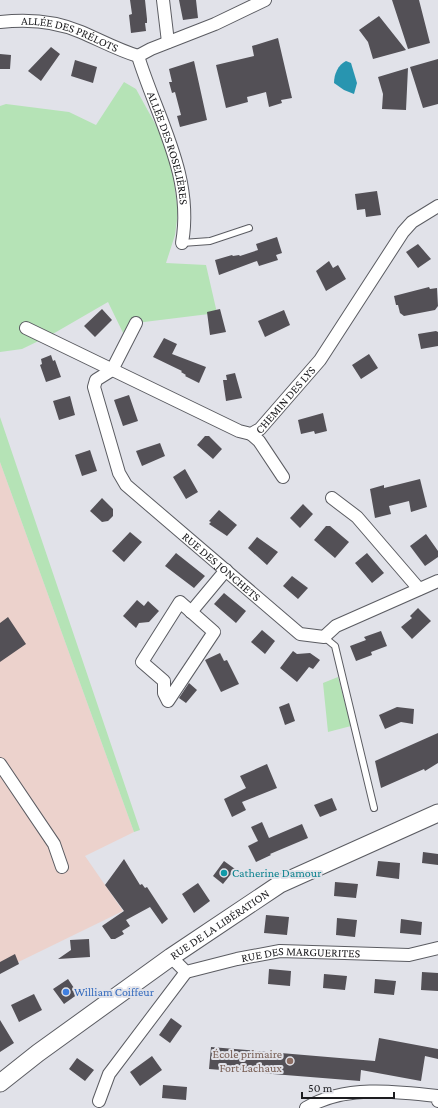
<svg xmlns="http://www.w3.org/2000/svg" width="438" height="1108" font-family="'Crimson Pro',serif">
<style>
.industrial{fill:#ecd2cc}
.green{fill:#b5e3b6}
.water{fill:#2895b0}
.building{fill:#535056}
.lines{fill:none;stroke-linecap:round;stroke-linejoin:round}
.lane-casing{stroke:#5b5c62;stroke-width:8}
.street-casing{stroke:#5b5c62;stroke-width:14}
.secondary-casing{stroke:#5b5c62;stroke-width:19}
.lane{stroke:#fff;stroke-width:6}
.street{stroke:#fff;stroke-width:12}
.secondary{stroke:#fff;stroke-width:17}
.culture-dot{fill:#0f9aa8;stroke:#e1e2e9;stroke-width:1.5}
.shop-dot{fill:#3f7fe0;stroke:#e1e2e9;stroke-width:1.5}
.education-dot{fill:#8d6e63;stroke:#e1e2e9;stroke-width:1.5}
.labels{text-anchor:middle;stroke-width:4;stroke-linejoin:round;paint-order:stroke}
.street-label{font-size:12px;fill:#1c1c1f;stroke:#e1e2e9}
.culture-label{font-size:12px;fill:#0d838f;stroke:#e1e2e9;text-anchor:start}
.shop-label{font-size:12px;fill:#366cbe;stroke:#e1e2e9;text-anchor:start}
.education-label{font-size:12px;fill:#785e54;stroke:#e1e2e9;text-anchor:end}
</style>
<rect width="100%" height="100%" fill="#e1e2e9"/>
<path class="industrial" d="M0 462 134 832 85 856 123 911 0 971Z"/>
<path class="green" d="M124 82 136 89 163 138 173 174 178 212 175 235 166 263 206 265 217 313 136 323 126 339 108 302 51 335 22 349 0 352V106L6 104 69 112 96 125Z
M0 417 140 830 134 832 0 462Z
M338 677 351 726 328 732 323 683Z"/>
<path class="water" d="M346 61 351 63 357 83 354 94 344 90 334 83C334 74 338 65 346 61Z"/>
<path class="building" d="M130 0H145L147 19V23H145L146 31 131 33 129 15 132 14Z
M179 0H196L198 18 183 20Z
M392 0H419L430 43 408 49Z
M379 16 406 50 373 59 368 42 359 30Z
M278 38 292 98 281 100 282 103 269 107 266 92 247 97 248 102 226 108 216 65 254 56 252 46Z
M51 47 60 54 41 81 28 71Z
M0 54 11 55 10 69H0Z
M438 59V104L423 108 410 67Z
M75 60 97 67 93 83 71 76Z
M194 61 207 120 180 127 177 116 181 115 175 92 172 93 169 82H172L169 69Z
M408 68 406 110 382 109 383 94 378 77Z
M377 191 381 215 366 217 365 209 357 210 355 194Z
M277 237 282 253 276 255 278 260 259 266 257 261 219 275 215 260 232 255 233 256 239 255 240 256 258 250 256 244Z
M418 244 431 259 418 268 406 252Z
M329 261 333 268 338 265 346 279 326 291 316 271Z
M429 287 430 289 437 288 438 306 435 310 404 316 400 313 398 305H396L394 296Z
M102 309 112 320 95 337 84 326Z
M220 309 226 332 210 335 207 312Z
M284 310 290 325 265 337 258 321Z
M436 331 438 332V346L421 349 418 334Z
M164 338 177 344 172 354 206 367 199 383 185 376 186 375 181 372 182 371 153 357Z
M369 354 378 368 361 379 352 365Z
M51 355 53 361 55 360 61 377 46 382 40 365 42 364 41 359Z
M235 373 242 398 226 401 223 380H227L226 375Z
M129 395 138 421 123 426 114 400Z
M70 396 75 415 59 420 53 401Z
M323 413 327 431 315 434 314 431 301 434 298 420Z
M205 436H209L222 449 213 459 197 445Z
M160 443 165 456 142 466 136 451Z
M90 450 97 471 82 476 75 455Z
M185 469 198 492 186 499 173 477Z
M420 479 427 507 411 512 409 501 389 506 391 514 375 518 370 489 384 485V488Z
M102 498 113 509V516L108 521 102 522 90 511Z
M303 504 313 514 300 528 290 518Z
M219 510 237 525 227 536 209 524 211 522 209 521Z
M326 526H330L349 542 335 558 314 540Z
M130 532 142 542 124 562 112 551Z
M426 534 438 551V557L425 566 410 546Z
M257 537 278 552 267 565 248 548Z
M176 553 205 576 194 588 165 566Z
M367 553 384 573 372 583 355 563Z
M292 576 308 588 298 599 283 586Z
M224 593 246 611 236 623 214 604Z
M137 600 144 606 148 601 159 611 149 622 139 623 136 628 123 616Z
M418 608 431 621 412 639 401 627 412 618 410 616Z
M8 617 26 644 0 662V623Z
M262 630 275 641 265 654 251 642Z
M381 631 387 646 371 652 372 655 356 661 350 646 366 640 364 637Z
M293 651 297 654 310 653 320 660 313 669 309 667 297 682 280 668Z
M220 653 224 661 227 660 239 684 221 692 205 660Z
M189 683 197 690 186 703 179 698Z
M289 703 295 721 285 725 279 707Z
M397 707 414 709 413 724 401 722 385 729 379 715Z
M438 733V763L425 771 424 769 381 788 375 761Z
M267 764 277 788 242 802 246 810 232 817 224 799 246 788 240 776Z
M332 798 337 810 320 817 314 805Z
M262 822 269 838 302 824 308 838 270 854 271 855 256 862 248 846 258 841 251 827Z
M423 852 438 854V865L422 863Z
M124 859 140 885 142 884 145 888 147 887 168 919 162 924 150 907 126 920 130 926 122 931 124 934 115 939H111L102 926 124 911 105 885Z
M224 861 235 869 223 884 213 876Z
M378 861 400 863 399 879 376 876Z
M335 882 358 884 356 898 334 896Z
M198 883 210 901 194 913 182 894Z
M266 915 289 917 287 935 264 933Z
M337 918 357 920 355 937 336 935Z
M401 919 422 922 421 935 400 933Z
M89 939 90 957 58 959 71 950 70 940Z
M15 954 19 964 0 974V962Z
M269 969 291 971 290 986 268 984Z
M422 972 438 973V991L421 990Z
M324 974 347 976 345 990 323 988Z
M68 979 78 994 64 1004 53 989Z
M375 979 396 981 394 995 374 993Z
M34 994 42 1010 19 1022 11 1005Z
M171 1018 182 1026 170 1043 159 1035Z
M0 1020 14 1043 0 1052Z
M379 1038 438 1049V1059L425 1056 421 1081 361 1070 360 1081 209 1069 211 1047 375 1061Z
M152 1056 162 1070 140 1086 130 1072Z
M77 1058 94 1070 85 1081 69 1069Z
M163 1085 187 1087 186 1100 162 1098Z"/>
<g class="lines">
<g class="lane-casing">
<path id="lane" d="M182 243 210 241 249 228
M324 637 335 646 374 808"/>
</g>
<g class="street-casing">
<g id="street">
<path d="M163 0 168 42"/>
<path id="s1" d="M0 22C27 19 56 21 81 32 100 40 118 50 138 56"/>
<path id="s2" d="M138 56C157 118 194 176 182 243"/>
<path d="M138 56 151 49 215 24 265 0"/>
<path id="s3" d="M136 323 112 370 96 380 94 387 119 473 126 485 300 634 324 637 336 626 438 581"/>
<path id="s4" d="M26 328 239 431 251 434 260 429 320 360 403 232 412 222 438 206"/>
<path d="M251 434 259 441 283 477"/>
<path d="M332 498 357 517 419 589"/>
<path d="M180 602 214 632 168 701 164 693V681L142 662Z"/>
<path d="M191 612 226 570"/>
<path d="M0 764 54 844 62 867"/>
<path id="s5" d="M171 957 186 972 237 959 280 951 409 955 438 948"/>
<path d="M99 1101 109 1074 186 972"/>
<path d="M306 1108C344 1085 395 1091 437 1096L438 1101"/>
</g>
</g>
<g class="secondary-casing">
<g id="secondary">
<path id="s6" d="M0 1083 38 1053 171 957 280 884 438 813"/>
</g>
</g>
<use href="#lane" class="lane"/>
<use href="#street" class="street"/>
<use href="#secondary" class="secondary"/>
</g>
<circle class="culture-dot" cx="224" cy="873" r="4"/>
<circle class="shop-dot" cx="66" cy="992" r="4"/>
<circle class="education-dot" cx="290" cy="1061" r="4"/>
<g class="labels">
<g class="street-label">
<text dy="4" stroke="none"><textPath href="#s1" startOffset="72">ALLÉE DES PRÉLOTS</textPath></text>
<text dy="4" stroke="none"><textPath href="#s2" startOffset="97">ALLÉE DES ROSELIÈRES</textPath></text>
<text dy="4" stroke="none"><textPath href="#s4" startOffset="298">CHEMIN DES LYS</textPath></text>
<text dy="4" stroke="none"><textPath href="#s3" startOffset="308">RUE DES JONCHETS</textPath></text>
<text dy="4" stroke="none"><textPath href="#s6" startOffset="271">RUE DE LA LIBÉRATION</textPath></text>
<text dy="4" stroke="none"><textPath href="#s5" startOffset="138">RUE DES MARGUERITES</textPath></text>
</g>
<g class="culture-label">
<text x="232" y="877">Catherine Damour</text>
</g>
<g class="shop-label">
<text x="74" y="996">William Coiffeur</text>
</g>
<g class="education-label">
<text x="282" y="1058">École primaire<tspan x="282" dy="14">Fort Lachaux</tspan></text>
</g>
</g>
<path d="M302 1092v6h92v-6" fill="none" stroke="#1c1c1f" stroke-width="2"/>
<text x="308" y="1092" font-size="12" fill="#1c1c1f" stroke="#e1e2e9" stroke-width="3" paint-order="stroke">50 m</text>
</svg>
